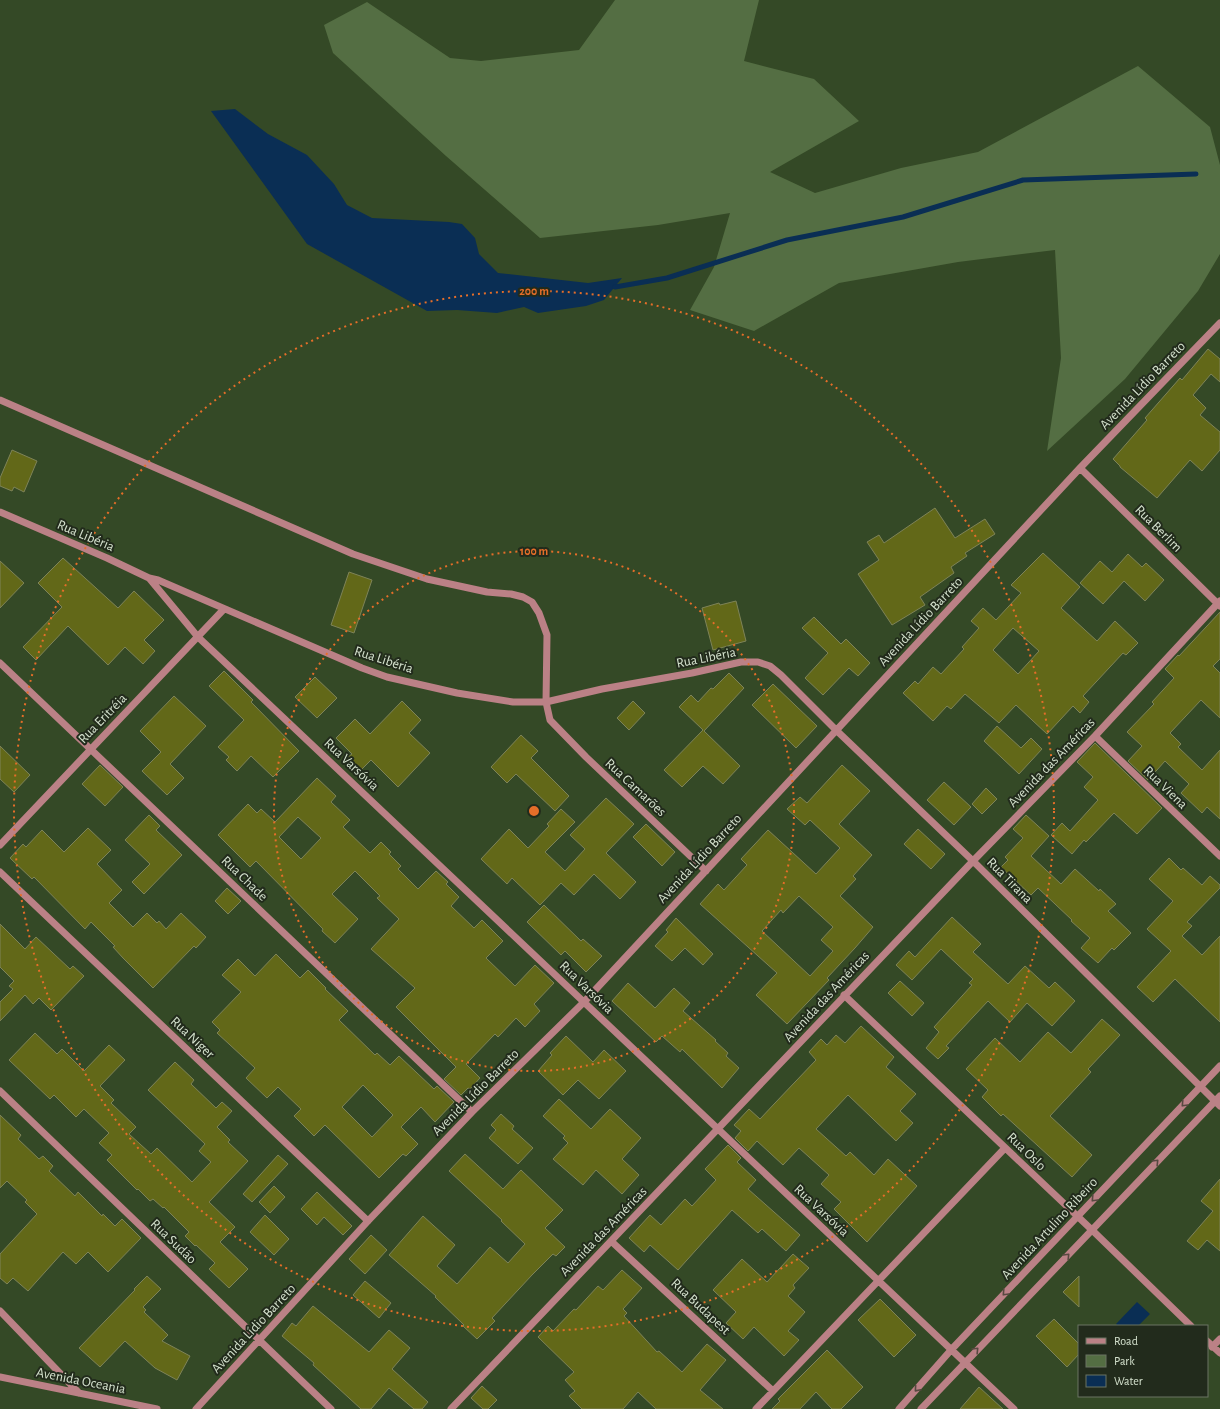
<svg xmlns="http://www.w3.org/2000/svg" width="1220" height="1409" font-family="'Alegreya Sans',sans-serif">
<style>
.green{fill:#546e43}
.water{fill:#0a2e54}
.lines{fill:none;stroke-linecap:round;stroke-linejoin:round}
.stream{stroke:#0a2e54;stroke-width:5}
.building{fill:#626818;stroke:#7e8358;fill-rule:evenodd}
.minor{stroke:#bb8186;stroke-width:7}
.oneway{stroke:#584941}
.ring{fill:none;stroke:#e56e29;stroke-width:2;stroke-dasharray:2 4}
.labels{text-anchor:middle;stroke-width:4;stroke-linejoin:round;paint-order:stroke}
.street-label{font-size:14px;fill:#d5e2ce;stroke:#222b1c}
.centre{fill:#e56e29;stroke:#222b1c;stroke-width:2}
.ring-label{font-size:12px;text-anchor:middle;font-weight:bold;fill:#e56e29;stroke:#222b1c;stroke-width:4;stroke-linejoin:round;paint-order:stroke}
</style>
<rect width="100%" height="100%" fill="#344926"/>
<path class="green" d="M615 0H759L744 61 814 79 859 121 770 172 815 193 901 168 978 152 1138 66 1210 127 1220 165V254L1198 291 1125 379 1047 451 1061 358 1055 250 958 262 839 283 754 331 690 310 714 267 730 213 658 225 540 238 446 156 333 53 324 25 367 2 450 58 481 61 579 50Z"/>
<path class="water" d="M235 109 268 134 307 155 334 184 347 205 372 218 449 222 462 224 475 238 479 254 498 273 588 283 622 278 604 300 586 306 538 313 524 307 497 313 457 310 427 311 307 244 211 111Z
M1137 1302 1150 1314 1138 1326H1118L1116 1324Z"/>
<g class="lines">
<path class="stream" d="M615 287 667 278 787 240 903 217 1023 180 1196 174"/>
</g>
<path class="building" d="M1208 349 1220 359V382L1211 374 1193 395 1206 408 1200 415 1220 432V450L1202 471 1190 460 1157 498 1120 467V466L1113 459 1147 420 1145 418 1180 378 1182 380Z
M12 450 37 461 24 492 14 487 12 491 0 486V478Z
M935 508 955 538 985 519 995 534 965 553 967 556 951 567 954 573 920 597 925 605 892 625 858 574 879 560 867 542 879 535 884 543Z
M1043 553 1080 587 1061 608 1097 641 1115 621 1138 643 1126 655 1123 653 1083 696 1089 702 1080 713 1073 706 1047 734 1016 705 999 723 965 694 951 709 947 706 933 721 903 693 915 681 918 684 933 667 941 674 964 649 962 647 979 628 971 621 983 608 996 620 1021 593 1011 585ZM1013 628 1039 651 1018 674 993 650Z
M1128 554 1142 567 1146 563 1164 580 1145 601 1124 581 1103 604 1080 583 1100 561 1112 572Z
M63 558 118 608 134 591 164 620 144 640 155 651 143 664 125 647 108 665 68 626 36 660 23 647 62 607 38 583Z
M0 561 24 583 0 608Z
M349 572 372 580 354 633 331 625Z
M736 601 746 641 713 650 702 608 719 603 720 605Z
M1220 612V659L1213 666 1220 673V718L1201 700 1170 733 1181 744 1178 747 1202 770 1220 750V819L1207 807 1202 813 1181 793 1189 784 1165 761 1148 780 1128 761 1142 746 1127 732 1154 704 1152 702 1174 678 1165 669 1178 655 1179 656Z
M814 617 841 644 846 639 870 663 858 676 849 668 823 695 805 678 828 653 802 628Z
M224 671 253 700 251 702 299 751 273 777 251 756 237 771 226 760 229 757 218 747 244 720 209 686Z
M729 673 744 688 704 731 740 766 723 784 703 766 682 787 664 770 703 730 679 707 691 695 698 702 711 688 713 689Z
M315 677 337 698 317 718 295 697Z
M773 684 817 726 796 748 752 705Z
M174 696 206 726 170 764 184 778 167 795 142 771 161 752 140 731Z
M402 701 421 720 409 733 430 753 398 787 371 760 361 770 348 757 352 754 336 738 355 719 370 734Z
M633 701 645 713 629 730 617 718Z
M997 726 1021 748 1031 738 1042 749 1019 774 984 741Z
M521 735 538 751 531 758 569 796 555 811 516 774 507 783 491 767Z
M1095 743 1162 808 1137 834 1114 813 1086 842 1084 840 1072 854 1051 835 1062 823 1070 831 1098 800 1084 787 1093 777 1077 762Z
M0 746 30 775 14 792 0 779Z
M100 765 123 787 105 806 82 784Z
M842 765 870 791 839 824 872 855 853 876 856 879 840 896 873 927 855 948 827 978 829 980 787 1024 756 995 777 973 700 904 718 884 724 890 747 865 741 859 768 830 816 874 840 848 810 820 805 825 787 809 800 797 807 803ZM799 896 833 927 821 940 833 951 810 976 762 931 781 910 783 913Z
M317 778 336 796 331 802 350 820 343 827 370 853 381 842 391 852 389 854 401 866 398 869 418 889 436 871 448 882 446 884 459 897 451 906 474 928 482 920 503 941 486 958 515 986 535 965 554 983 534 1004 540 1011 525 1027 516 1018 498 1037 495 1034 466 1064 480 1078 470 1089 468 1088 461 1095 444 1079 456 1067 396 1007 415 988 371 949 399 919 377 898 380 896 355 871 332 894 358 919 335 943 322 931 323 929 256 861 250 867 218 835 248 804 257 813 261 809 275 822ZM298 817 321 838 301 859 279 837Z
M944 782 971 807 954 825 927 800Z
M986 788 997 799 982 814 972 804Z
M606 798 634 824 606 853 636 882 620 899 594 874 574 895 561 883 540 905 512 878 507 884 481 859 509 829 528 848 549 826 547 824 561 809 575 822 545 852 565 871 585 849 570 835Z
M149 815 160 826 156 830 182 855 144 894 132 882 150 864 125 840Z
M1026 815 1049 836 1031 856 1061 884 1075 869 1099 891 1100 889 1116 904 1108 911 1131 933 1114 950 1112 948 1098 963 1081 948 1090 938 1071 921 1072 920 1038 888 1031 895 1001 867 1008 860 1005 857 1023 838 1013 829Z
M646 824 675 852 662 866 633 837Z
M88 828 111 850 97 864 122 890 109 903 133 927 147 913 157 923 159 921 166 929 181 913 206 937 196 948 194 946 153 988 123 958 113 947 115 946 91 922 85 929 34 877 32 879 10 858 23 844 26 847 42 830 64 852Z
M918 829 945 854 931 869 904 844Z
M1169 858 1181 870 1183 868 1202 885 1210 876 1220 885V888L1187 922 1192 926 1182 936 1202 955 1220 936V1022L1175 979 1153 1002 1137 987 1171 951 1147 929 1173 901 1149 879Z
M227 888 241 901 228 914 215 901Z
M544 905 581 941 583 939 602 956 586 972 565 951 561 955 527 922Z
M952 917 981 944 973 952 1008 984 1025 966 1049 988 1055 982 1075 1001 1052 1026 1027 1003 1010 1022 988 1001 946 1046 949 1048 938 1059 926 1048 939 1032 934 1027 972 985 969 983 973 979 941 949 912 980 896 965 909 951 915 957Z
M676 918 713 954 703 965 685 948 672 961 655 946 668 932 666 930Z
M0 924 25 949 36 937 70 969 73 966 84 976 51 1010 39 998 33 1004 25 995 0 1021V1002L13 989 9 986 14 981 0 967Z
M276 954 300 978 308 970 326 988 325 989 348 1011 339 1020 375 1055 377 1053 390 1065 399 1056 434 1089 437 1086 454 1102 435 1122 421 1107 401 1127 418 1144 406 1156 403 1154 379 1178 325 1125 314 1136 294 1116 301 1109 278 1087 267 1098 246 1078 255 1068 217 1033 220 1030 212 1022 241 992 222 975 238 959 255 976ZM363 1085 393 1115 372 1137 342 1107Z
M900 981 924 1003 912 1016 888 993Z
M628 983 655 1008 674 988 690 1003 683 1011 716 1040 715 1041 728 1053 726 1056 739 1068 722 1088 682 1049 680 1052 662 1036 656 1042 612 1001Z
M1102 1019 1120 1035 1088 1069 1091 1072 1050 1116 1092 1155 1072 1177 1003 1114 1001 1116 982 1097 988 1090 966 1069 995 1038 1020 1062 1048 1032 1071 1053Z
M861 1026 894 1057 886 1067 916 1094 900 1111 913 1123 896 1141 848 1095 816 1129 846 1156 850 1152 874 1175 888 1159 917 1186 867 1242 834 1209 841 1202 821 1184 829 1175 799 1148 783 1165 757 1141 748 1151 735 1138 741 1131 734 1125 749 1109 760 1119 775 1103 816 1060 809 1052 821 1039 827 1045 836 1035 845 1043Z
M35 1033 57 1054 62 1049 84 1071 109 1045 125 1060 100 1086 114 1100 111 1103 136 1127 129 1134 151 1154 157 1148 192 1182 211 1162 199 1151 205 1144 148 1090 175 1062 194 1080 191 1084 216 1108 222 1102 232 1111 217 1127 230 1140 228 1142 248 1161 209 1202 235 1227 220 1242 248 1269 229 1288 209 1269 215 1263 196 1245 195 1246 185 1236 189 1232 164 1207 163 1208 153 1199 150 1201 138 1189 137 1190 107 1160 112 1155 99 1143 109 1133 84 1109 76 1117 54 1095 50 1099 9 1060Z
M566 1036 593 1062 604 1050 626 1071 599 1099 578 1080 563 1095 538 1071 552 1055 550 1053Z
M559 1099 591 1129 610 1109 641 1138 622 1159 639 1175 622 1194 596 1170 583 1185 553 1159 568 1143 563 1138 565 1136 543 1116Z
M501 1114 514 1126 512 1129 533 1148 518 1164 489 1138 496 1130 491 1125Z
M0 1115 21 1135 18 1139 39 1159 43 1156 53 1166 49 1171 75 1196 78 1192 102 1216 103 1214 115 1226 122 1219 141 1238 108 1272 88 1252 76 1264 63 1252 28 1291 13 1278 7 1284 0 1278V1254L37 1214 25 1202 27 1200 7 1181 0 1188Z
M728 1145 741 1158 737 1162 756 1180 748 1189 800 1235 786 1251 762 1229 758 1233 732 1210 678 1270 650 1245 644 1252 629 1238 650 1215 661 1225 685 1199 692 1206 716 1180 705 1169Z
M465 1154 503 1189 521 1170 563 1210 545 1228 565 1247 556 1256 553 1254 532 1275 492 1318 495 1321 477 1339 463 1326 464 1325 435 1297 436 1296 389 1255 423 1216 455 1245 437 1266 457 1284 490 1247 508 1263 525 1244 501 1221 502 1220 449 1171Z
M278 1155 288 1164 252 1202 243 1194Z
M1220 1179V1251L1207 1240 1198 1250 1187 1241 1213 1211 1201 1201Z
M274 1186 285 1197 270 1213 259 1202Z
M317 1192 352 1226 343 1235 324 1217 317 1225 301 1209Z
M265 1215 289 1239 274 1255 250 1232Z
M371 1235 387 1250 365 1274 349 1259Z
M793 1254 809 1268 793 1285 795 1288 788 1296 805 1312 788 1331 799 1340 784 1356 754 1327 743 1339 726 1323 736 1312 713 1290 742 1259 767 1282Z
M622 1270 642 1288 623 1309 627 1313 624 1316 657 1352 659 1351 682 1372 707 1344 726 1360 700 1390 723 1409H656L638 1392 623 1409H582L569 1396 575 1391 565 1380 574 1372 538 1337 548 1326 553 1331 574 1309 576 1310 598 1286 603 1290Z
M147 1276 161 1289 143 1307 146 1310 144 1312 168 1335 162 1341 190 1356 177 1380 155 1368 125 1341 100 1367 79 1348 135 1290 134 1289Z
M1079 1276V1307L1063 1292Z
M365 1281 391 1303 379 1318 353 1295Z
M880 1299 916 1335 894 1357 858 1320Z
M313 1306 369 1352 389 1330 410 1348 392 1369 428 1402 422 1409H414L389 1388 371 1409H361L313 1365 314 1363 282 1336 292 1323 296 1326Z
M1054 1319 1079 1344V1354L1067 1367 1036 1336Z
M827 1350 863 1387 841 1409H832L816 1392 800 1409H772L780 1401 778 1399Z
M482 1386 497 1400 488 1409H483L471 1398Z
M979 1387 1003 1409H960Z"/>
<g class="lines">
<path class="minor" d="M0 400 353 554 427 579 487 592 511 594 523 597 532 602 539 613 547 635 546 702 550 720 586 757 706 871
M1080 468 1220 606
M0 512 107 558 149 578 158 580 362 668 387 677 457 693 513 702H546L602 689 692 673 741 662H758L770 666 781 675 836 730 973 861 1220 1106
M149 578 198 637 1014 1409
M0 663 472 1112
M1095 736 1220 856
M0 845 224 609
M0 872 368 1221
M844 995 1092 1230 1191 1326
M0 1091 331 1409
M611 1241 773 1391
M0 1311 79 1393
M1207 1341 1220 1353
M1212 1347 1220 1339
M0 1377 157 1409
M196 1409 368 1221 472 1112 584 1002 1080 468 1220 323
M451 1409 973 861 1095 736 1220 601
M756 1409 1005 1148
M899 1409 951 1350 1220 1066
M921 1409 1220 1096"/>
</g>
<defs><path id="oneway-chevron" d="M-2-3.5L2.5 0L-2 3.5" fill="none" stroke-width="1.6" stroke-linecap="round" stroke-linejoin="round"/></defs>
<g class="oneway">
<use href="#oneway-chevron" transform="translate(1184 1104) rotate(133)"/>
<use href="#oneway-chevron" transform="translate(1156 1162) rotate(-46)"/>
<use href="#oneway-chevron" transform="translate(1094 1199) rotate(133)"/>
<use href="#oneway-chevron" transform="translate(1067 1256) rotate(-46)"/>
<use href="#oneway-chevron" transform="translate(1005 1293) rotate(133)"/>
<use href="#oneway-chevron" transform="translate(976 1350) rotate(-46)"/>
<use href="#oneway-chevron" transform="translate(917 1389) rotate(131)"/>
</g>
<g class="ring">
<circle cx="534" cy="811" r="260"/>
<circle cx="534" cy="811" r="520"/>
</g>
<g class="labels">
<g class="street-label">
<text transform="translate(1142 385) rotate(-46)" y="5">Avenida Lídio Barreto</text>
<text transform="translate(1159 528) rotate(45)" y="5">Rua Berlim</text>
<text transform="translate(86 535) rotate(23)" y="5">Rua Libéria</text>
<text transform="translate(920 621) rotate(-47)" y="5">Avenida Lídio Barreto</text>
<text transform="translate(706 657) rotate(-11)" y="5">Rua Libéria</text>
<text transform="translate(384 659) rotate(18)" y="5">Rua Libéria</text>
<text transform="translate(102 718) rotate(-46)" y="5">Rua Eritréia</text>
<text transform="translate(1051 762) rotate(-46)" y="5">Avenida das Américas</text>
<text transform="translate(352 764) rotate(43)" y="5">Rua Varsóvia</text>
<text transform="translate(636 787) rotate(43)" y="5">Rua Camarões</text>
<text transform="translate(1166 787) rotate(44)" y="5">Rua Viena</text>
<text transform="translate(699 858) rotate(-47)" y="5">Avenida Lídio Barreto</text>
<text transform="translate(245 878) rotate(44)" y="5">Rua Chade</text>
<text transform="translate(1010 880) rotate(45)" y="5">Rua Tirana</text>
<text transform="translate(587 987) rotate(44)" y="5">Rua Varsóvia</text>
<text transform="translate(826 996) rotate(-47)" y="5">Avenida das Américas</text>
<text transform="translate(193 1037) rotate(43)" y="5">Rua Niger</text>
<text transform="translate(475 1092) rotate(-45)" y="5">Avenida Lídio Barreto</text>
<text transform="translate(1027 1151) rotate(44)" y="5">Rua Oslo</text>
<text transform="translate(822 1210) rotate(43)" y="5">Rua Varsóvia</text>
<text transform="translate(1049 1228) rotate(-47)" y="5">Avenida Artulino Ribeiro</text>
<text transform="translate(603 1231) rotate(-46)" y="5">Avenida das Américas</text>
<text transform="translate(174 1241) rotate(44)" y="5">Rua Sudão</text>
<text transform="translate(701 1306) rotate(43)" y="5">Rua Budapest</text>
<text transform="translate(253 1328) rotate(-47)" y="5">Avenida Lídio Barreto</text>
<text transform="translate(81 1380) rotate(11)" y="5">Avenida Oceania</text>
</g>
</g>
<circle cx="534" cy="811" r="6" class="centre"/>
<g class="ring-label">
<text x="534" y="295">200 m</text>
<text x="534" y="555">100 m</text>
</g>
<rect x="1078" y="1325" width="130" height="72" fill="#222b1c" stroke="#6a7463"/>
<rect x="1086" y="1338" width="20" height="6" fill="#bb8186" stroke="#6a7463"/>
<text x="1114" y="1345" font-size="12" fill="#d5e2ce">Road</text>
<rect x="1086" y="1355" width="20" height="12" fill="#546e43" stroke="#6a7463"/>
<text x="1114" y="1365" font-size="12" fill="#d5e2ce">Park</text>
<rect x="1086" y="1375" width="20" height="12" fill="#0a2e54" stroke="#6a7463"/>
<text x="1114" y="1385" font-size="12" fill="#d5e2ce">Water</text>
</svg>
